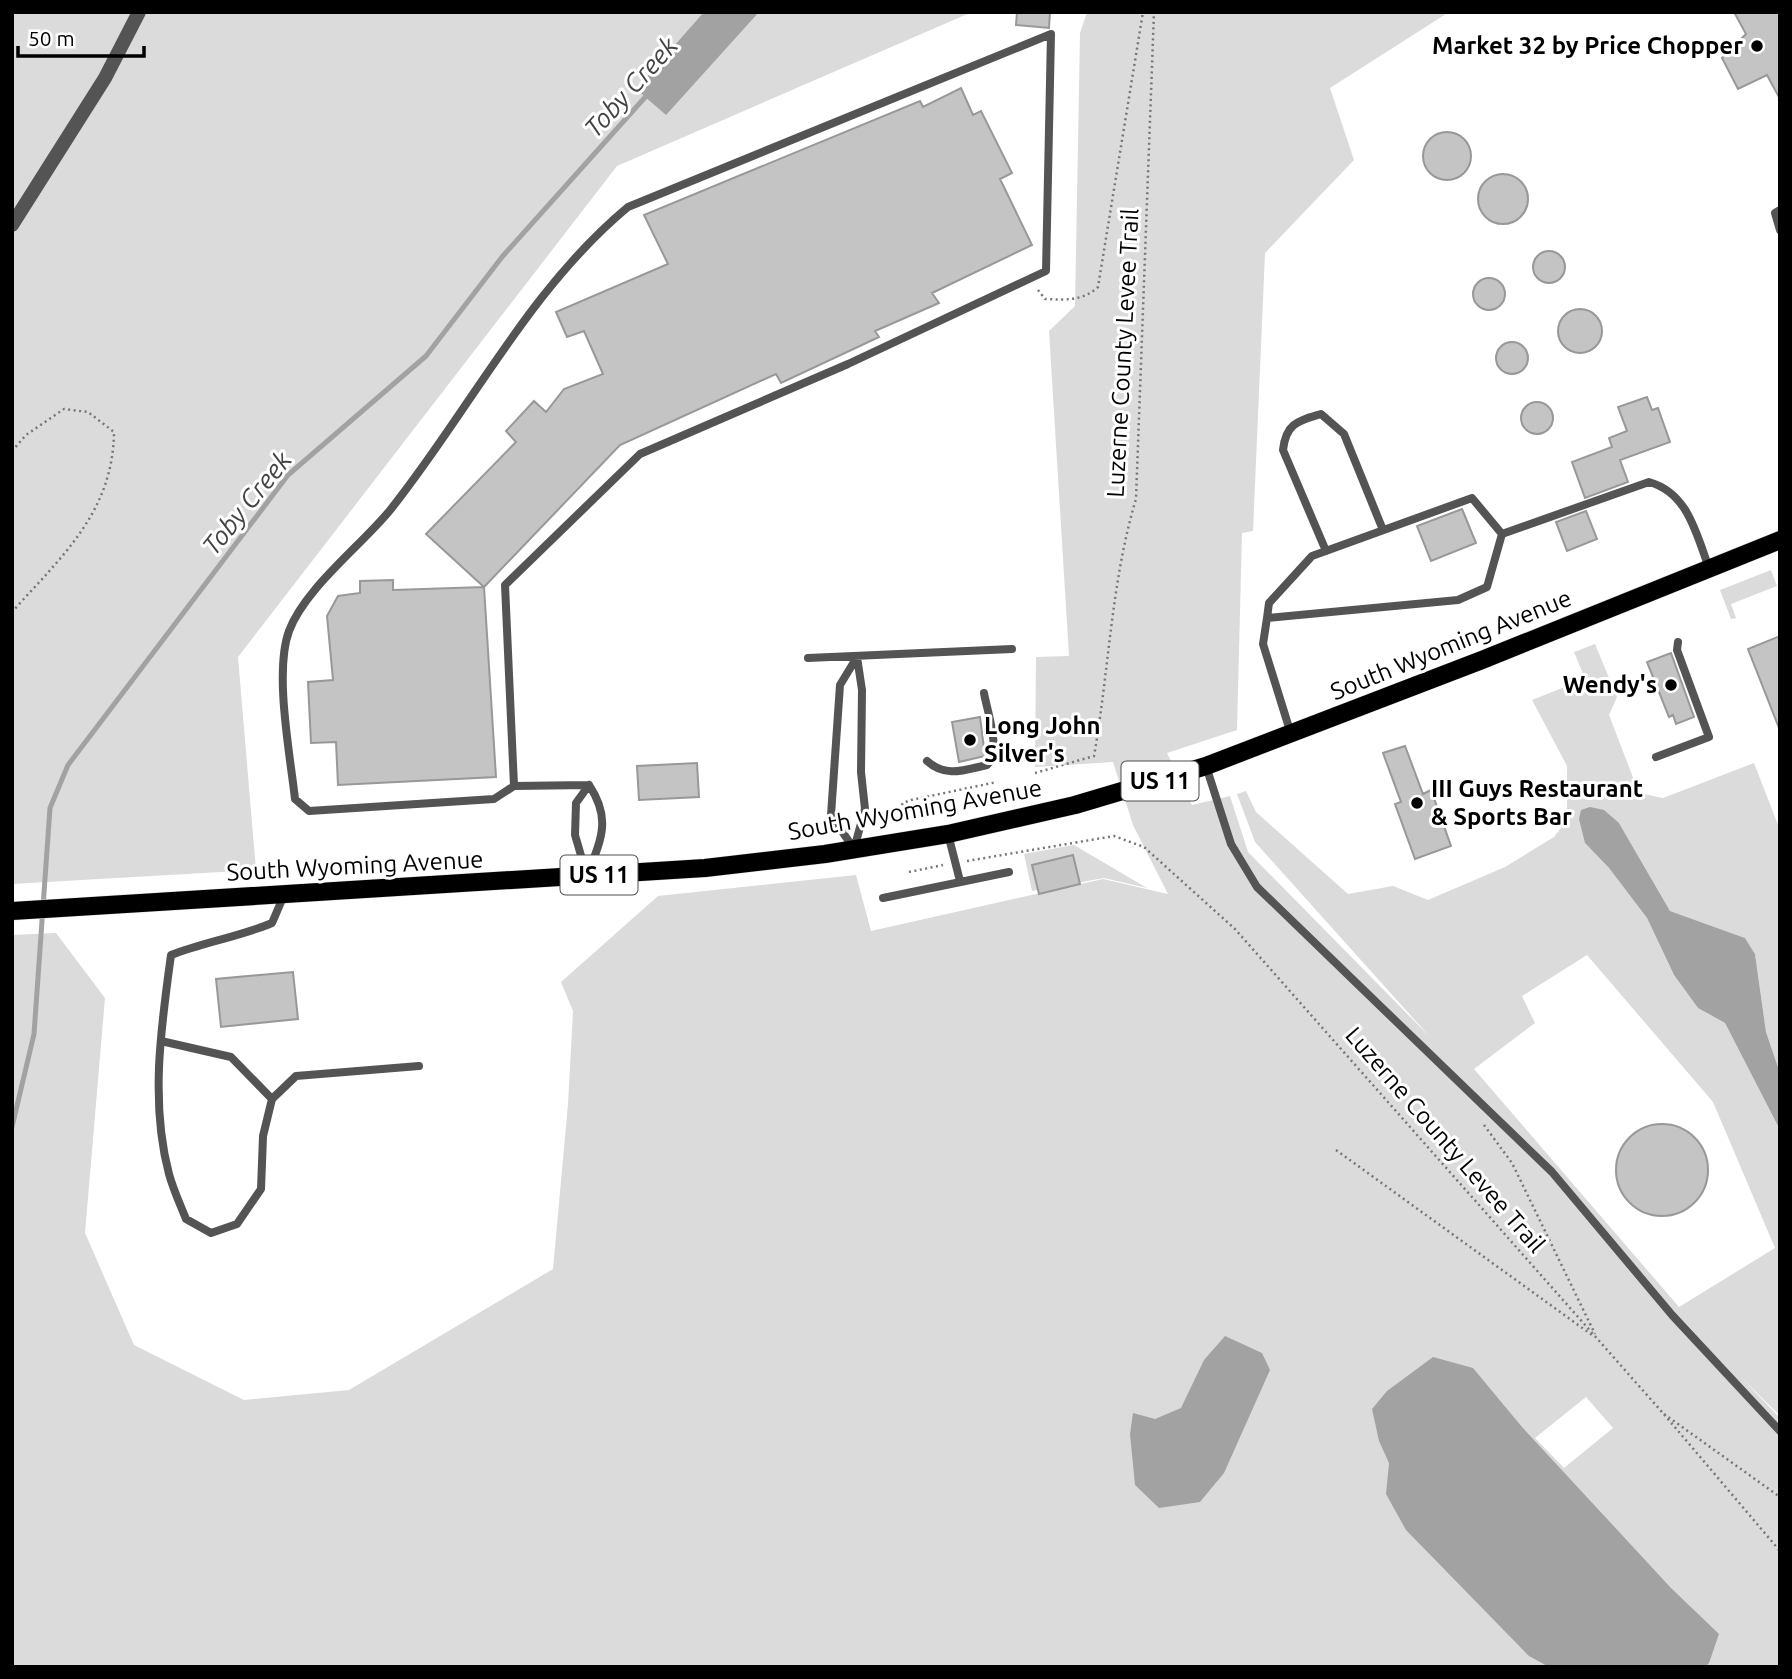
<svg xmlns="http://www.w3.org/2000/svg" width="1792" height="1679" font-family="Ubuntu,sans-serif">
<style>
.green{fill:#dbdbdb;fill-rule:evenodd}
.water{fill:#a2a2a2}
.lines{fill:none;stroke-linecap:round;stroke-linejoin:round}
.stream{stroke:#a2a2a2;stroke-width:5}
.building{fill:#c4c4c4;stroke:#989898;stroke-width:2}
.primary-casing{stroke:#dbdbdb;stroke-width:19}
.path{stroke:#767676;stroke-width:2.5;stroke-dasharray:2 3.5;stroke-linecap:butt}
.service{stroke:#545454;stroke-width:8}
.minor{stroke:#545454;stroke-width:14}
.primary{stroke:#000;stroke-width:18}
.poi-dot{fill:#000;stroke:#fff;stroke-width:2.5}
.labels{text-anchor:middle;stroke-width:6;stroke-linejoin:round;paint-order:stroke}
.shield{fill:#fff;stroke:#4c4c4c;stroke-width:2}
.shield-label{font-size:23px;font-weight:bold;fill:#000}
.poi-label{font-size:24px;font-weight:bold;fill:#000;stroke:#fff;text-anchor:end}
.street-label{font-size:24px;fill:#000;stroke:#fff}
.water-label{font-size:26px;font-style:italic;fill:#434343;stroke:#fff}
</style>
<rect width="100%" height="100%" fill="#fff"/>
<path class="green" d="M12 12H972L617 166 238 657 256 870 12 884Z
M1087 12H1449L1330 88 1354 160 1265 253 1253 531 1242 533 1237 730 1167 753 1192 805 1230 796 1248 852 1430 1037 1255 842 1237 794 1246 791 1256 812 1348 894 1393 886 1428 900 1505 867 1554 837 1567 820V766L1532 700 1585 679 1574 652 1595 644 1617 697 1609 715 1639 793 1663 798 1754 763 1780 830V1073L1766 1032 1755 954 1745 938 1670 911 1619 823 1585 843 1609 868 1647 918 1674 975 1698 1008 1725 1023 1780 1130V1416L1739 1375 1780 1418V1667H12V935L56 933 105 998 85 1233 134 1345 244 1400 349 1390 553 1269 568 1104 573 1011 561 982 658 896 856 875 871 931 1103 879 1168 894 1133 825 1113 762 1035 767 1036 657 1069 656 1049 331 1075 306 1080 33ZM1587 955 1713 1102 1775 1248 1679 1307 1474 1069 1535 1023 1522 996ZM1586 1397 1613 1428 1564 1468 1535 1438Z
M1771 570 1777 586 1731 604 1736 618 1731 619 1720 590Z
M1074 845 1147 888 1104 878 1032 891 1024 854Z"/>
<path class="water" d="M704 12H759L666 115 636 89Z
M1590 807 1604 810 1619 823 1670 911 1745 938 1755 954 1766 1032 1780 1073V1130L1725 1023 1698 1008 1674 975 1647 918 1609 868 1585 843 1579 819 1581 810Z
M1225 1336 1262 1353 1270 1370 1224 1473 1200 1502 1159 1508 1135 1485 1130 1434 1133 1413 1155 1419 1181 1408 1204 1360Z
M1433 1357 1473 1368 1522 1427 1671 1588 1719 1634 1709 1663 1705 1667H1549L1529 1656 1406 1530 1386 1494 1389 1463 1379 1441 1372 1409 1387 1391Z"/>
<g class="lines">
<path class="stream" d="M12 1127 34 1034 50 808 68 765 288 475 426 356 502 257 648 94"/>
</g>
<path class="building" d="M1017 12H1050L1049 28 1016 25Z
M1734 12H1780V99L1767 75 1738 89 1722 58 1746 34Z
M961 88 973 115 981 111 1012 173 1000 179 1032 245 932 293 939 303 875 331 879 337 781 383 776 374 620 445 484 587 426 534 516 442 506 431 534 401 546 412 564 389 603 374 584 331 567 337 556 312 668 264 644 215 920 101 923 107Z
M1423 156a24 24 0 1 1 48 0a24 24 0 1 1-48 0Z
M1478 199a25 25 0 1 1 50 0a25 25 0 1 1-50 0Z
M1533 267a16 16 0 1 1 32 0a16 16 0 1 1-32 0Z
M1473 294a16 16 0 1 1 32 0a16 16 0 1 1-32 0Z
M1558 331a22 22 0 1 1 44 0a22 22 0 1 1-44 0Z
M1496 358a16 16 0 1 1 32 0a16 16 0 1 1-32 0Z
M1647 397 1652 410 1658 408 1670 442 1620 460 1628 482 1585 498 1572 462 1612 447 1609 438 1627 431 1618 407Z
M1521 418a16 16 0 1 1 32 0a16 16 0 1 1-32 0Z
M1462 509 1476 543 1431 561 1417 526Z
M1586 511 1597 539 1567 551 1556 522Z
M393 580V590L484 587 496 777 338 785 336 742 311 743 308 682 333 680 327 616 338 596 360 593V581Z
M1780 636V728H1779L1748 649Z
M1671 653 1694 717 1676 724 1673 715 1669 717 1647 662Z
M980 717 985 756 959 762 952 722Z
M1405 746 1423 794 1431 790 1451 846 1415 859 1395 804 1401 802 1383 753Z
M697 763 699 797 639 800 637 766Z
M1073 855 1080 884 1039 894 1032 865Z
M293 972 298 1019 221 1027 216 979Z
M1616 1170a46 46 0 1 1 92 0a46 46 0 1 1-92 0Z"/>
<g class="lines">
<g class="primary-casing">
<path id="primary" d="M12 911 705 868 825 854 948 834 1075 805 1206 766 1482 660 1780 540"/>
</g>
<path class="path" d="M1038 290 1045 299C1065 300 1083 301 1098 287L1143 12
M12 451 26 435 64 409 88 412 114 432C113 512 62 556 12 612
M1035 773 1094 756C1109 671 1111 582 1136 499L1154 12
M899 810 903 803 911 800 997 782
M967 861 1114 836 1144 847 1235 929 1662 1412 1780 1551
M909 872 943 865
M1484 1125 1512 1163 1595 1334
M1336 1150 1592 1335
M1664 1414 1780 1497"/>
<path class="service" d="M1780 210 1775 213 1780 230
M1326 551 1283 450C1286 423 1298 421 1321 414L1344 434 1383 530
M1267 618 1269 603 1312 556 1472 498 1502 534
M857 657 862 690 861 772 865 809 854 849 831 815 840 685Z
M808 658 1012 649
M1291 734 1263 644 1267 618 1458 600 1487 587 1502 534 1649 482C1688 493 1696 533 1709 568
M1656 757 1709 737 1677 650 1678 642
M927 761C946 778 964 770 987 765 1002 752 987 711 984 693
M1206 766 1231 844 1257 887 1552 1172 1672 1315 1780 1431
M514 786 505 585 640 454 848 364 1046 271 1051 34 628 207C529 289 470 410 391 509 362 545 305 588 289 631 274 672 290 754 295 799L309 811 494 799 514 786 589 785
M948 834 960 881
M588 873C602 838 611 818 589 785
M587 876 575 835 576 803 589 785
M284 895 272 923C239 937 204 942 171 955 161 1027 150 1103 169 1174 173 1189 180 1204 186 1219L211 1233 237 1224 261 1189 263 1136 272 1099 296 1076 419 1066
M883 898 1009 872
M161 1041 231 1057 272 1099"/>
<path class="minor" d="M12 225 105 78 139 12"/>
<use href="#primary" class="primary"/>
</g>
<g class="poi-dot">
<circle cx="1757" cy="46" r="7"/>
<circle cx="1671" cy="685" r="7"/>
<circle cx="970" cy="740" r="7"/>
<circle cx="1417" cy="803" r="7"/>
</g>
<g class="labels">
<g class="shield">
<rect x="1121.5" y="761.5" width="77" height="39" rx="5"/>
<rect x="560.5" y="855.5" width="77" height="39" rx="5"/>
</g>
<g class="shield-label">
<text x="1160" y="789">US 11</text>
<text x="599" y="883">US 11</text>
</g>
<g class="poi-label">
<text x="1743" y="54">Market 32 by Price Chopper</text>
<text x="1657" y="693">Wendy's</text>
<text x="984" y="734" text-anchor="start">Long John<tspan x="984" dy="28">Silver's</tspan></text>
<text x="1431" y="797" text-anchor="start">III Guys Restaurant<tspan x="1431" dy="28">&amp; Sports Bar</tspan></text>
</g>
<g class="street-label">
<text transform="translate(1123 353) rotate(-87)" y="8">Luzerne County Levee Trail</text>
<text transform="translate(1451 645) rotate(-22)" y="8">South Wyoming Avenue</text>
<text transform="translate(915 810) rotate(-10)" y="8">South Wyoming Avenue</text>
<text transform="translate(355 866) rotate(-3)" y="8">South Wyoming Avenue</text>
<text transform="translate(1445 1140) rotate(49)" y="8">Luzerne County Levee Trail</text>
</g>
<g class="water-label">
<text transform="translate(631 87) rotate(-48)" y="9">Toby Creek</text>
<text transform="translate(247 503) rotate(-51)" y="9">Toby Creek</text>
</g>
</g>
<rect width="1792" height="1679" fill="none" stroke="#000000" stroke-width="28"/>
<path d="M18 46v10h126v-10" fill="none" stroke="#000000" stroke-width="3.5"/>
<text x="28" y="46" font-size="21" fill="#000000" stroke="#ffffff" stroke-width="5" paint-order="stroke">50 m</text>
</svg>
